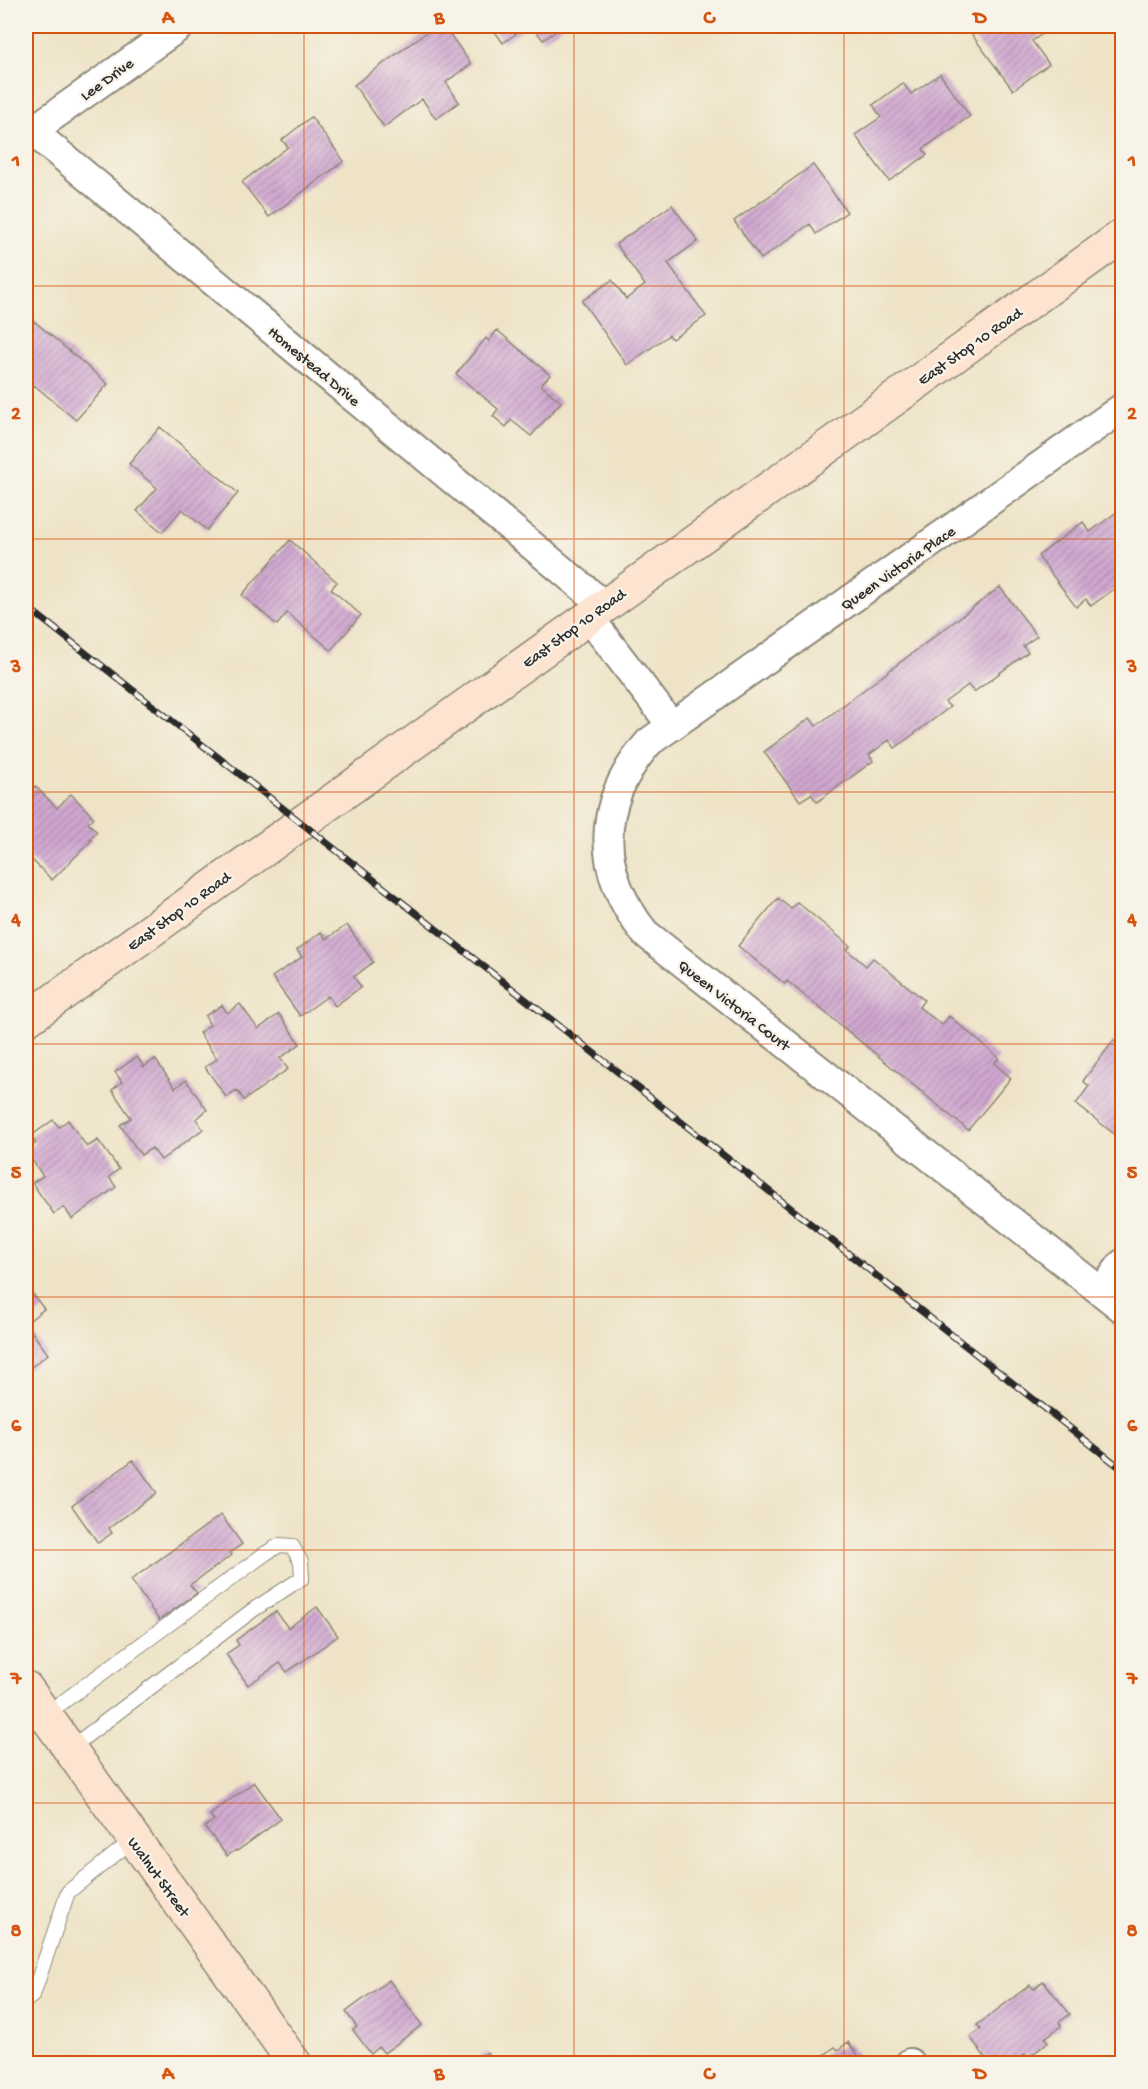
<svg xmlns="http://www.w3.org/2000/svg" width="1148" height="2089" font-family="'Gochi Hand',sans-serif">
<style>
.building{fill:url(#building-hatch)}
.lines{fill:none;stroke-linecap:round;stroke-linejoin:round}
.lane-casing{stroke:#8c8778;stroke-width:16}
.street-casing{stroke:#8c8778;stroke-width:32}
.secondary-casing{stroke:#8c8778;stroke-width:36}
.lane{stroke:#fff;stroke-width:14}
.street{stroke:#fff;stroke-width:28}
.secondary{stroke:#fde4d1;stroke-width:33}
.rail-casing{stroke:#2b2b2b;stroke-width:7}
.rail{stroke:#f7f3e8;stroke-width:4.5;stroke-dasharray:14;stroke-linecap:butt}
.grid{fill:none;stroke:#d5540f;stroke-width:1.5;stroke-opacity:0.55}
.labels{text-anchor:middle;stroke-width:4.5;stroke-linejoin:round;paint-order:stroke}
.street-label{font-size:16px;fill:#2b2b2b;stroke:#f7f3e8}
.neatline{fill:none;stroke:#d5540f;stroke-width:2}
.grid-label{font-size:20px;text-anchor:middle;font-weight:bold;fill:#d5540f}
</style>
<defs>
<pattern id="building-hatch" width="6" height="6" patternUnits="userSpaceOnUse" patternTransform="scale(1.5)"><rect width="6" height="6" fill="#d0a7d0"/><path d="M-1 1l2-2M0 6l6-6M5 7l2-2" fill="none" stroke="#a988a9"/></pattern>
</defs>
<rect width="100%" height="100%" fill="#f7f3e8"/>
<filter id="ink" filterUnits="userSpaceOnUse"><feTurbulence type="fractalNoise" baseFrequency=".0167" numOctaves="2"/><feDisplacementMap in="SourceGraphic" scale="12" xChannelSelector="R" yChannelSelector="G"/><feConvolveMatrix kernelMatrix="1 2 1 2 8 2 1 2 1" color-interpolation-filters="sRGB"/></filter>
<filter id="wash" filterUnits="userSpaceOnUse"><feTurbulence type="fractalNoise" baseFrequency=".008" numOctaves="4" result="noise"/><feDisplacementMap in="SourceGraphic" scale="24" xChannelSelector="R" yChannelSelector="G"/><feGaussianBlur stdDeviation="1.35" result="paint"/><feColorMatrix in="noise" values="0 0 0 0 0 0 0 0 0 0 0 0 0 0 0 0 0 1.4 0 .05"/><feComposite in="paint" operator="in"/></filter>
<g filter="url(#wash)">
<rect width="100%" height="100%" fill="#eee3c6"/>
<g id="blocks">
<path class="building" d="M435 26H444L471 64 446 82 459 102 436 119 422 99 384 127 354 85Z
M491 26H527L503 43Z
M532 26H564L543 40Z
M985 26H1054L1032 41 1049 64 1013 90 972 35Z
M940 74 970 116 923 149 927 155 889 181 855 135 881 117 873 105 903 83 911 94Z
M311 117 344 161 269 217 242 182 288 147 282 140Z
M813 165 847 212 816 234 810 224 761 259 734 221Z
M672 205 698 241 668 263 706 316 672 339 669 335 627 365 582 301 612 280 626 299 645 285 616 244Z
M34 321 108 384 76 420 34 385 26 395V332Z
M497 330 550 375 541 385 561 402 531 436 511 420 506 427 493 416 498 409 456 374 486 338 489 341Z
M160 427 238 493 207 530 182 509 162 532 137 511 157 488 129 464Z
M1122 508V583L1091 606 1086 599 1076 607 1038 556 1083 522 1090 532Z
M290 540 337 582 331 589 361 615 331 650 287 613 277 625 242 595Z
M1000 587 1037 636 1023 646 1028 652 974 692 968 685 945 702 950 707 895 748 889 740 869 755 873 761 817 802 811 794 800 801 764 752 810 718 816 726Z
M35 786 57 808 71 794 94 818 88 823 97 832 90 839 92 840 52 880 26 854V796Z
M778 898 791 909 797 902 850 946 847 950 866 966 873 958 924 1000 919 1007 942 1025 949 1016 999 1058 994 1063 1011 1078 968 1130 787 981 785 984 738 946Z
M347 925 373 962 354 977 361 987 335 1006 328 996 300 1016 272 977 302 957 297 950 321 932 326 939Z
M240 1004 258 1029 279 1014 300 1044 280 1058 288 1069 244 1100 237 1090 226 1097 205 1067 217 1059 199 1033 210 1025 205 1016 222 1005 227 1013Z
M1114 1040 1120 1045 1122 1042V1140L1076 1104 1089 1086 1083 1081Z
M137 1057 144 1067 155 1059 175 1088 186 1080 207 1110 196 1119 203 1129 161 1160 152 1148 141 1155 120 1125 131 1118 112 1090 122 1082 115 1072Z
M53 1120 59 1127 68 1120 87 1147 98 1140 119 1169 109 1177 116 1187 72 1219 64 1207 54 1214 32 1183 43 1176 26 1151 36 1143 31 1136Z
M26 1285 44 1309 26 1323Z
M26 1324 48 1354 26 1371Z
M133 1460 157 1493 109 1528 112 1533 98 1543 72 1506Z
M221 1515 242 1544 230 1553 232 1555 190 1585 197 1593 159 1620 131 1580Z
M317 1607 338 1636 287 1672 280 1663 248 1685 226 1654 239 1645 236 1640 276 1611 288 1628Z
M254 1782 281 1819 237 1851 236 1850 227 1856 205 1827 214 1820 210 1815Z
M389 1980 422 2025 384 2053 379 2047 371 2054 353 2030 357 2027 346 2012Z
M1043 1981 1070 2014 1059 2022 1061 2026 1045 2038 1048 2042 1028 2058 1025 2054 1012 2064H990L970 2037 981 2029 977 2025 1030 1985 1034 1989Z
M848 2042 864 2064H812L835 2047 838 2050Z
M487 2052 495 2064H472Z
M799 2056 804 2064H789Z"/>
</g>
</g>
<g filter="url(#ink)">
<use href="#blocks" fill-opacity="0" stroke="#8c8778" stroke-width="1.5"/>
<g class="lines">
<g class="lane-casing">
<path id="lane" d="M45 1715 266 1553 280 1545 292 1546 301 1562 302 1578 253 1610 69 1749
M26 2001 33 1995 68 1892 134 1839"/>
</g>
<g class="street-casing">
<path id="street" d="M26 126 604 605
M32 131 180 26
M1122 408 649 742C596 803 595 870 645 933L1122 1308
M588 616 672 726
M1102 1291 1122 1264
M910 2063 911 2064"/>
</g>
<g class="secondary-casing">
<path id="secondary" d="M26 1020 1122 236
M26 1688 295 2064"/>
</g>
<use href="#lane" class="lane"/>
<use href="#street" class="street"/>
<use href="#secondary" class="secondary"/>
<g class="rail-casing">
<path id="rail" d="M26 606 1122 1469"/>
</g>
<use href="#rail" class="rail"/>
</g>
</g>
<path class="grid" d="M304 26V2064M574 26V2064M844 26V2064M26 286H1122M26 539H1122M26 792H1122M26 1044H1122M26 1297H1122M26 1550H1122M26 1803H1122"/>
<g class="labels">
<g class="street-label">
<text transform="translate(106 78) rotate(-36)" y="6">Lee Drive</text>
<text transform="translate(969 345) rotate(-35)" y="6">East Stop 10 Road</text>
<text transform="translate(315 365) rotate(40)" y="6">Homestead Drive</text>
<text transform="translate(897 567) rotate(-35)" y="6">Queen Victoria Place</text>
<text transform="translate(573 627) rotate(-36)" y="6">East Stop 10 Road</text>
<text transform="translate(178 910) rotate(-36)" y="6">East Stop 10 Road</text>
<text transform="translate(735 1004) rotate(38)" y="6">Queen Victoria Court</text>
<text transform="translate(160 1876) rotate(54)" y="6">Walnut Street</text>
</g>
</g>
<rect width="1148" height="2089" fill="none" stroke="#f7f3e8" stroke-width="66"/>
<rect x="33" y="33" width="1082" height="2023" class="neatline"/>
<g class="grid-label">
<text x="168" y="23">A</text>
<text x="439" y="23">B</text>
<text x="709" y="23">C</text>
<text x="980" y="23">D</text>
<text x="16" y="166">1</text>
<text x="1132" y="166">1</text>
<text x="16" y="419">2</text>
<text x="1132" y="419">2</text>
<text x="16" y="672">3</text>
<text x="1132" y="672">3</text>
<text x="16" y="925">4</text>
<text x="1132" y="925">4</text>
<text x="16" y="1178">5</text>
<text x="1132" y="1178">5</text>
<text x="16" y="1431">6</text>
<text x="1132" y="1431">6</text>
<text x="16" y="1684">7</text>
<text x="1132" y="1684">7</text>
<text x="16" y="1936">8</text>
<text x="1132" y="1936">8</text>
<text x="168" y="2079">A</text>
<text x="439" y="2079">B</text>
<text x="709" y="2079">C</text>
<text x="980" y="2079">D</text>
</g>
</svg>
